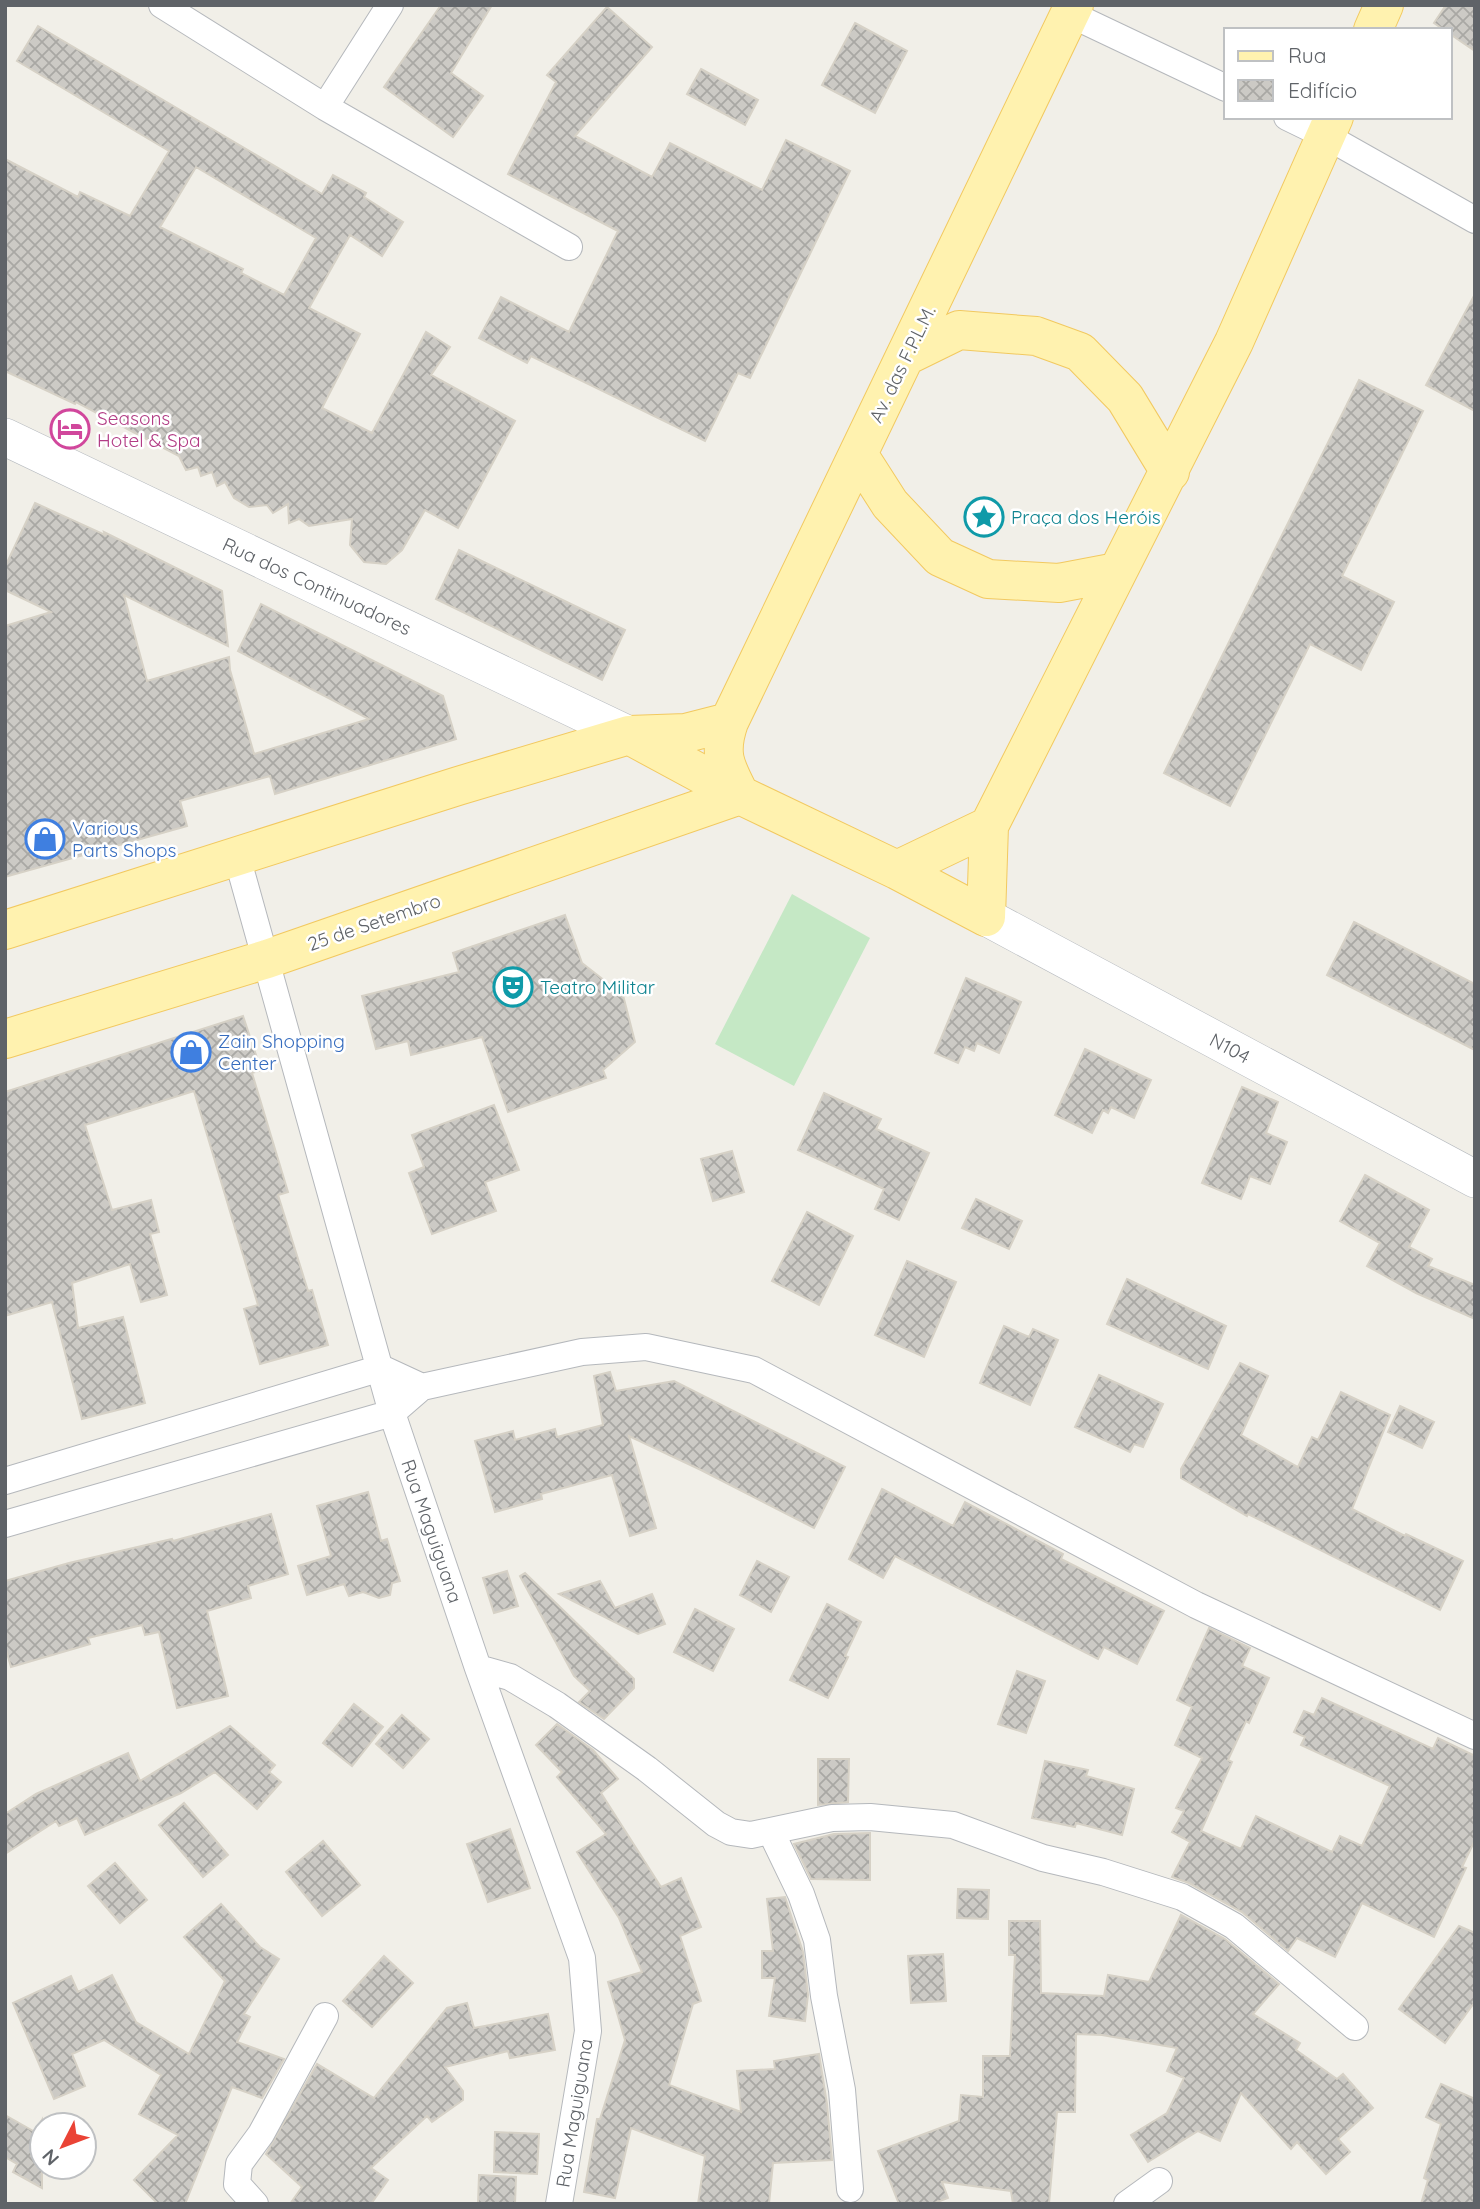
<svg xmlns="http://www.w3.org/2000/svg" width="1480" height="2209" font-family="Quicksand,sans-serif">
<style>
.pitch{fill:#c5e8c5}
.building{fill:url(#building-cross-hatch);stroke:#d6d1c6;stroke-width:2;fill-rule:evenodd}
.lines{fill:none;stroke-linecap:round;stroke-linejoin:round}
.street-casing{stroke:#b5b8bc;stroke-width:28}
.secondary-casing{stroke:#b6babf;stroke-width:38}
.primary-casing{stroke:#f2c960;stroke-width:40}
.street{stroke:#fff;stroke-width:26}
.secondary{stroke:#fff;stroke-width:37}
.primary{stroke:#fff2af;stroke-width:38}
.labels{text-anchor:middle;stroke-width:5;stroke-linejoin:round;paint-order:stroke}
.street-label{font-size:19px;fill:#5f6368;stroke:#fff}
.hotel-label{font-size:19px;fill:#b23c85;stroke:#fff;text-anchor:start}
.culture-label{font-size:19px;fill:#0d838f;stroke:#fff;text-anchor:start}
.shop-label{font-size:19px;fill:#366cbe;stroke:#fff;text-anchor:start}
</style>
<defs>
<pattern id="building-cross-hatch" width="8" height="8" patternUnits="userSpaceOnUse" patternTransform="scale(1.75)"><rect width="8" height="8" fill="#cccac5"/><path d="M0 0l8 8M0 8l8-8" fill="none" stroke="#a9a8a4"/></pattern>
</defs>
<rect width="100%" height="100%" fill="#f1efe8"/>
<path class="pitch" d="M792 894 870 938 794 1086 715 1044Z"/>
<path class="building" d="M441 5H492L451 73 483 96 453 137 384 87Z
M1446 5H1475V51L1450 34V30H1444L1434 23Z
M607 7 652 47 575 136 652 177 670 143 762 190 786 140 850 171 750 378 738 373 705 441 531 356 527 363 479 338 501 297 569 332 618 231 508 174 556 82 547 75Z
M855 23 907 51 875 113 822 85Z
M38 26 322 194 333 175 366 193 364 197 403 222 382 256 350 235 309 308 360 334 322 408 372 433 426 332 450 347 431 375 515 421 458 528 425 510 402 550 386 564 364 562 350 545 352 519 309 526 299 519 289 523 288 504 273 513 267 505 249 507 234 498 225 482 217 486 212 472 201 476 198 467 186 470 179 456 76 402 75 404 5 371V159L78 197 80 192 130 216 169 151 17 61ZM196 167 316 238 284 295 241 273 243 269 160 227Z
M701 69 758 100 745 125 687 94Z
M1475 294V411L1426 385Z
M1359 380 1423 411 1342 576 1394 602 1361 670 1310 644 1230 806 1164 773Z
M35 503 105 535 104 532 222 591 228 646 124 595 147 681 229 657 230 670 254 754 369 719 238 651 261 604 443 696 456 739 275 794 270 776 180 801 187 826 5 877V626L51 612 5 590V567Z
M459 550 625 630 602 680 436 599Z
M565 915 582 963 623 995 635 1042 603 1070 606 1078 508 1112 482 1037 411 1055 408 1041 376 1049 362 996 459 972 453 953Z
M1354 922 1475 984V1050L1327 975Z
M966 978 1021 1002 999 1053 977 1043 974 1051 965 1047 958 1063 935 1053Z
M243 1016 261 1070 252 1073 288 1192 278 1195 308 1291 312 1290 328 1345 260 1364 244 1309 258 1305 194 1091 85 1125 112 1210 151 1200 159 1232 150 1234 167 1295 141 1302 130 1264 72 1283 78 1328 123 1317 145 1403 82 1419 52 1302 5 1316V1092Z
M1085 1049 1151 1080 1134 1118 1111 1107 1108 1113 1103 1110 1092 1133 1055 1115Z
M1242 1087 1278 1102 1266 1133 1287 1142 1270 1184 1250 1176 1241 1199 1202 1183Z
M824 1093 881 1119 876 1129 929 1153 899 1220 875 1209 884 1189 798 1150Z
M494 1105 519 1170 485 1182 496 1211 432 1234 409 1173 424 1167 412 1135Z
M732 1151 744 1192 713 1201 701 1159Z
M1365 1175 1429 1210 1409 1247 1432 1259 1428 1266 1475 1285V1319L1416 1293 1367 1266 1380 1243 1340 1221Z
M976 1199 1022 1221 1009 1249 962 1228Z
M807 1212 853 1236 819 1305 772 1281Z
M907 1261 956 1282 924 1357 875 1335Z
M1127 1279 1226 1326 1208 1369 1107 1324Z
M1004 1326 1029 1337 1033 1329 1058 1340 1030 1405 980 1383Z
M1240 1363 1268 1376 1241 1435 1298 1467 1312 1437 1318 1440 1341 1392 1390 1415 1352 1509 1405 1536 1406 1534 1463 1561 1440 1610 1248 1514 1247 1516 1181 1478V1469Z
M610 1372 616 1391 674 1381 845 1467 814 1528 701 1470 629 1436 656 1528 630 1536 612 1475 541 1494 542 1499 495 1512 475 1441 513 1431 515 1440 555 1429 557 1437 603 1425 594 1376Z
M1099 1375 1163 1404 1143 1447 1134 1444 1130 1452 1075 1427Z
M1400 1406 1434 1422 1422 1448 1388 1432Z
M882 1489 953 1526 965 1502 1063 1554 1061 1559 1164 1611 1137 1664 1104 1647 1098 1659 895 1556 883 1578 849 1559Z
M368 1492 381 1541 387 1539 400 1581 392 1583 390 1595 379 1598 363 1592 349 1596 344 1584 307 1595 298 1566 331 1556 317 1506Z
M271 1514 288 1574 248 1586 251 1598 207 1611 228 1696 177 1708 159 1632 145 1635 142 1625 88 1638 90 1644 11 1667 5 1646V1581L69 1563 172 1539 173 1541Z
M757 1561 789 1577 771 1612 740 1595Z
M507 1571 518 1606 494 1613 483 1578Z
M525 1573 634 1679V1688L604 1719 579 1702 590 1691 574 1676 520 1576Z
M600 1581 615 1608 652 1594 665 1624 638 1634 559 1594Z
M827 1604 861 1622 845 1656 848 1657 828 1698 790 1680Z
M695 1609 734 1629 713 1671 674 1652Z
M1209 1628 1250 1648 1242 1666 1269 1678 1249 1723 1246 1721 1228 1760 1232 1762 1201 1831 1241 1849 1256 1816 1332 1852 1340 1836 1362 1846 1390 1786 1301 1745 1305 1737 1294 1732 1304 1711 1314 1715 1322 1698 1433 1749 1438 1738 1475 1756V1840L1462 1867 1466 1868 1434 1937 1362 1903 1335 1957 1297 1938 1288 1951 1242 1912 1189 1883 1172 1877 1190 1842 1172 1832 1184 1811 1176 1808 1202 1758 1175 1745 1192 1707 1177 1700Z
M1017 1671 1045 1681 1026 1733 998 1724Z
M354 1704 383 1727 352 1766 323 1743Z
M402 1715 429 1739 403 1768 376 1744Z
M557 1724 593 1750 618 1779 601 1793 661 1887 681 1878 701 1927 680 1936 701 2001 693 2004 669 2085 741 2112 737 2071 775 2069 774 2061 819 2054 827 2104 832 2160 773 2163 769 2204H698L705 2156 631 2128 615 2198 584 2192 597 2119H600L625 2040 608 1982 642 1972 619 1918 577 1852 606 1834 557 1777 562 1772 536 1745Z
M230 1726 275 1765 269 1772 281 1782 257 1809 215 1772 181 1793 85 1835 77 1818 59 1826 56 1821 5 1854V1814L36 1794 128 1753 140 1781Z
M818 1759H849L848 1802 818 1805Z
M1045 1761 1088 1770 1086 1776 1134 1789 1122 1835 1076 1823 1075 1827 1032 1818Z
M184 1803 228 1855 203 1877 159 1825Z
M510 1829 530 1888 488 1902 467 1844Z
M870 1833V1880L811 1879 794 1844 834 1834Z
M323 1841 360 1885 322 1916 286 1872Z
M115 1863 147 1900 120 1923 88 1886Z
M958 1889 989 1890 988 1919 957 1918Z
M785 1897 803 1952 808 1995 805 2021 769 2016 775 1978H762V1951H773L767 1899Z
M221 1904 260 1947 279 1959 244 2014 250 2017 237 2042 284 2059 262 2098 232 2087 185 2204H158L134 2180 178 2135 139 2114 161 2075 104 2040 72 2054 85 2086 54 2099 13 2003 71 1976 78 1992 112 1975 136 2022 189 2054 225 1981 184 1937Z
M1181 1915 1225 1939 1279 1984 1253 2014 1300 2043 1296 2050 1337 2079 1343 2074 1373 2108 1338 2139 1350 2152 1326 2174 1297 2142 1291 2149 1241 2093 1220 2141 1198 2131 1148 2162 1131 2135 1167 2113 1184 2078 1167 2071 1177 2048 1102 2035 1076 2034 1075 2112H1057L1049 2204H1013L1011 2191 942 2182 948 2198 932 2204H899L878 2151 959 2121 961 2095 983 2097V2056H1010L1015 1955H1009V1921H1040L1041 1993 1104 1996 1108 1975 1149 1982Z
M1459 1926 1475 1933 1474 2003 1445 2043 1399 2009Z
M943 1954 946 2001 911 2003 908 1956Z
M384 1956 413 1983 372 2027 343 2001Z
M467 2003 474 2028 548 2014 555 2050 510 2058 508 2051 445 2067 463 2091V2100L432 2122 427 2116 371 2168 388 2180 371 2204H290L302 2187 266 2154 317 2064 374 2098 447 2008Z
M1441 2084 1475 2099V2204H1421L1428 2180 1424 2178 1441 2124 1426 2117Z
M5 2115 35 2132 42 2120V2188L13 2172 17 2164 5 2157Z
M495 2132 539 2134 537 2174 494 2172Z
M479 2175 516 2177 515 2204H478Z"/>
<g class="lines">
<g class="street-casing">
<path id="street" d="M162 5 325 107 569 247
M1070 14 1226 88
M325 107 390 5
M1287 117 1326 136 1475 220
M237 857 392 1413 478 1668 582 1958 588 2031 559 2204
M5 1481 381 1368 422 1387
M5 1524 392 1413 422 1387 582 1352 646 1347 754 1370 1196 1605 1475 1736
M478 1668 510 1677 557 1705 647 1769 716 1824 731 1832 751 1835 832 1818 870 1817 953 1825 1043 1858 1103 1872 1182 1897 1234 1926 1355 2027
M771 1832 801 1894 817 1940 824 1996 842 2090 850 2189
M255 2204 237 2184 239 2164 261 2134 325 2016
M1127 2204 1159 2181"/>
</g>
<g class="secondary-casing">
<path id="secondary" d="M5 437 629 735
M986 917 1475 1179"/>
</g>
<g class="primary-casing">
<path id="primary" d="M1373 30 1384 5
M906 356 959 330 1036 336 1080 352 1125 398 1170 472
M858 454 890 504 940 557 988 579 1059 583 1117 572
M629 735 740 795 897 870 986 917 989 826 1234 342 1334 117
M740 795C725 766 718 754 729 722L1074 5
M897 870 989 826
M5 930 458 786 629 735 686 733 729 722
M5 1039 267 959 740 795"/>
</g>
<use href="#street" class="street"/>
<use href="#secondary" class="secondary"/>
<use href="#primary" class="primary"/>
</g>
<defs>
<g id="hotel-ring" transform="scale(2.0125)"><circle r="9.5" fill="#fff" stroke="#d1479c" stroke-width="1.5"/><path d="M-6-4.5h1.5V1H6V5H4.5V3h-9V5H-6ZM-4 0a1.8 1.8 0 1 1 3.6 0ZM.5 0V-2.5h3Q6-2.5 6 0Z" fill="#d1479c"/></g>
<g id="sight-ring" transform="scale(2.0125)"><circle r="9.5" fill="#fff" stroke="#0f9aa8" stroke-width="1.5"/><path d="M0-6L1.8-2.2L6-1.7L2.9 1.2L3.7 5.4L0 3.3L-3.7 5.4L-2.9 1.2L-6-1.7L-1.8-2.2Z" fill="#0f9aa8"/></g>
<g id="shop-ring" transform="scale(2.0125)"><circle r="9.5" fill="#fff" stroke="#3f7fe0" stroke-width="1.5"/><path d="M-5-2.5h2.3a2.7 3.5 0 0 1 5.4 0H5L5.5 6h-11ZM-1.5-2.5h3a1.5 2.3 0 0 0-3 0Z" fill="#3f7fe0"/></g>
<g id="theatre-ring" transform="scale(2.0125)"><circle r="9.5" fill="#fff" stroke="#0f9aa8" stroke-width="1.5"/><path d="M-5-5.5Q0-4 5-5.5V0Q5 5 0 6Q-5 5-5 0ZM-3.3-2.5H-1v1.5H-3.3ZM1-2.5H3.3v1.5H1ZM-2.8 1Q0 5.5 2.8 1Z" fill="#0f9aa8"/></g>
</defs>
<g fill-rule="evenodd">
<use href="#hotel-ring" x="70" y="429"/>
<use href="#sight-ring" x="984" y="517"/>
<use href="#shop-ring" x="45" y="839"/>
<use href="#theatre-ring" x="513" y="987"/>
<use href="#shop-ring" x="191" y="1052"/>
</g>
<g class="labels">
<g class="street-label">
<text transform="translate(902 364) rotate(-64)" y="7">Av. das F.P.L.M.</text>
<text transform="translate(317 586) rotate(25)" y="7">Rua dos Continuadores</text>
<text transform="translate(374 922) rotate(-19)" y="7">25 de Setembro</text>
<text transform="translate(1230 1048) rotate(28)" y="7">N104</text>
<text transform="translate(432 1531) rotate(71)" y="7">Rua Maguiguana</text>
<text transform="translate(574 2113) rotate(-81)" y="7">Rua Maguiguana</text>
</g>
<g class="hotel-label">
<text x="97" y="425">Seasons<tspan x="97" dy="22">Hotel &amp; Spa</tspan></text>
</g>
<g class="culture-label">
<text x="1011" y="524">Praça dos Heróis</text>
<text x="540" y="994">Teatro Militar</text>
</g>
<g class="shop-label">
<text x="72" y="835">Various<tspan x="72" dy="22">Parts Shops</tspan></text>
<text x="218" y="1048">Zain Shopping<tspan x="218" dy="22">Center</tspan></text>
</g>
</g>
<rect width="1480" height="2209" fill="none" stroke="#5f6368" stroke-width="14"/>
<rect x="1224" y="28" width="228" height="91" fill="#ffffff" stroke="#bfc1c3" stroke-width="2"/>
<rect x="1238" y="51" width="35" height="10" fill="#fff2af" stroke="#bfc1c3" stroke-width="2"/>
<text x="1288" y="63" font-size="21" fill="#5f6368">Rua</text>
<rect x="1238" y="80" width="35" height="21" fill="url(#building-cross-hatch)" stroke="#bfc1c3" stroke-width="2"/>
<text x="1288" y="98" font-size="21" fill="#5f6368">Edifício</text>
<g transform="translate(63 2146) rotate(228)"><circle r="33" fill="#ffffff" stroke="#bfc1c3" stroke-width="2"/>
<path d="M0-5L12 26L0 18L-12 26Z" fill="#ea4335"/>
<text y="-10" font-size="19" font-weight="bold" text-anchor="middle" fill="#5f6368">N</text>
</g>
</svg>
